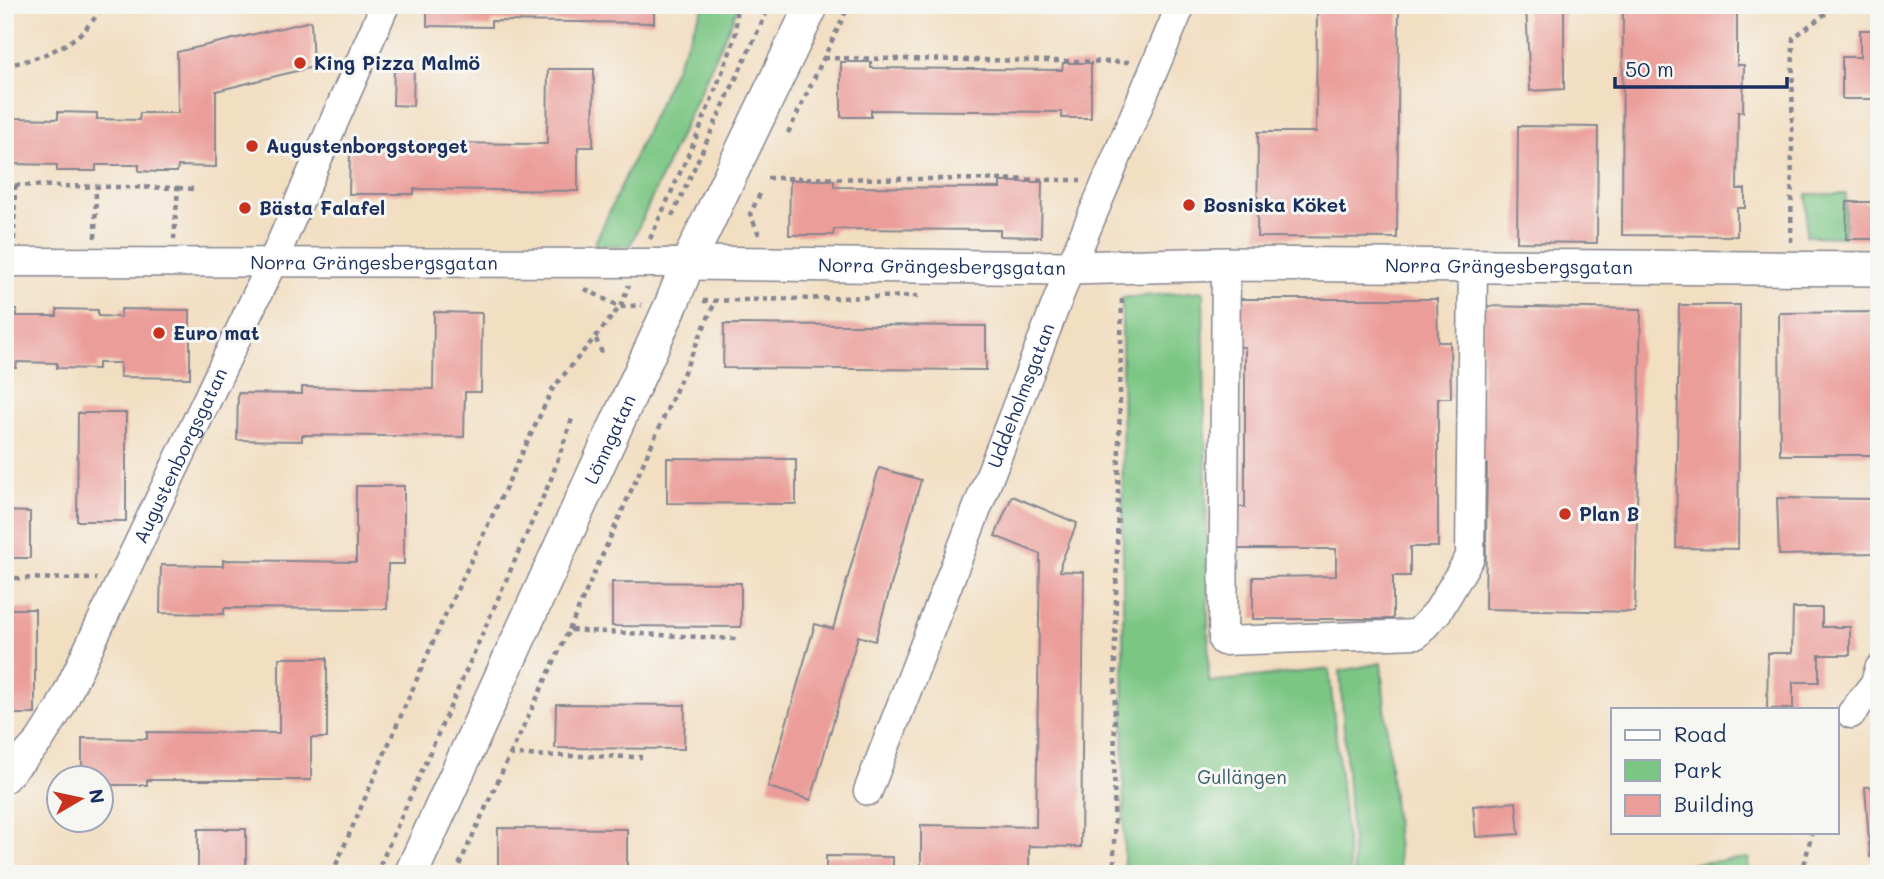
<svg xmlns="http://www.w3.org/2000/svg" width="1884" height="879" font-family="Mali,sans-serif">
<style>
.green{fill:#7bc684;stroke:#4b7a71;stroke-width:2}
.building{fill:#eb9d99}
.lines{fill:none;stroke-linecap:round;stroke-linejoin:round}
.minor-casing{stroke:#868690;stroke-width:31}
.tertiary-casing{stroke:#868690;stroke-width:36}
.path{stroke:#868690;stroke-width:4.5;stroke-dasharray:5 5;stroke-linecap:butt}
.minor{stroke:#fff;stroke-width:28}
.tertiary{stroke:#fff;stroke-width:33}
.poi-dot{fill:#c8321e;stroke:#f6f6f2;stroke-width:2.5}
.labels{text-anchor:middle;stroke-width:6;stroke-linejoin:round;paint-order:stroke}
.poi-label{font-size:19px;font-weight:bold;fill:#1b2f5e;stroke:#f6f6f2;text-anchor:start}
.street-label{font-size:19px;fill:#1b2f5e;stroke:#f6f6f2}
.park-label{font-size:19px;fill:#385c69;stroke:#f6f6f2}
</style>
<rect width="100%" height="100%" fill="#f6f6f2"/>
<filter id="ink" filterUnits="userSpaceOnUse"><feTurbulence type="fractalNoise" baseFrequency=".0143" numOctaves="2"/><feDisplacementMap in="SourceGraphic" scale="14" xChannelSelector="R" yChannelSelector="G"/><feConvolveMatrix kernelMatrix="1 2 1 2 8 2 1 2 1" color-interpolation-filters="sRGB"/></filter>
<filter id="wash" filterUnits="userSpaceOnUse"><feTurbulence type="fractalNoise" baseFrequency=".00686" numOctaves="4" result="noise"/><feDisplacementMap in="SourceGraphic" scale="28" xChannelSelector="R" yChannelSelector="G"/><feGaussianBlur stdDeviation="1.57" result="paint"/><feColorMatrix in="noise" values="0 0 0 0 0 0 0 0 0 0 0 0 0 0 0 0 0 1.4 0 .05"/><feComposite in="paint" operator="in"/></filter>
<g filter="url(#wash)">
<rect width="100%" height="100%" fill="#f2dec1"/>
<path class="green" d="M704 5H739L630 246 594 245Z
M1807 194H1846L1844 237 1806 236Z
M1203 291 1209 682 1329 669 1350 874H1124L1122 298Z
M1381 663 1400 874H1354L1340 671Z
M1749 858 1746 874H1580Z"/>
<g id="blocks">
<path class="building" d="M427 5H654V23L491 21V27L427 26Z
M1317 5H1399L1397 238 1257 237 1258 132H1316Z
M1526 5H1564V89L1530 91Z
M1623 7 1737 8V65H1744L1743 112H1738L1737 189H1745V208H1737V236L1622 235Z
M311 21 313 67 216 91V167L178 166 177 172H158L139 171V165H96V171H57V165L13 164V171H5V113H13V118L58 119V112L97 113V119L139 120 140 113H178L177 52Z
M1860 30H1879V99H1842V57H1860Z
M841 62H871V68L1062 70 1063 63H1091V118H1062V112L871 110V117H841Z
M394 67 414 68 413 106 393 105Z
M548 69H594L593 147H578V191L414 189V194H349L350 149H414V143L547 144Z
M1518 126 1598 127 1597 243 1517 242Z
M790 180H834V187L1000 188V182H1042L1041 237 1000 236V230L834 229 833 235H789Z
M1847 202H1879V239H1846Z
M1230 299H1437L1438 342H1450L1451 398H1438V547H1410V576H1393V619H1253V577L1336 576V549H1228V507H1245V347H1230Z
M1679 305H1740L1738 549 1676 548Z
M1483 306 1641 309 1635 612 1485 609 1487 465H1480Z
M57 309 98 310V316L121 317V309L190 310V378L120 377V363H98V369L57 368V363L17 362 16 368H5V310H17V316H57Z
M434 312 482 313 481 392H465L464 437 302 435V441L237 440 238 393 302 394V387L433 389Z
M1879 312V455H1780L1779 313Z
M724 324 986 326V370L723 368Z
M78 413H126V521H77Z
M667 458 796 459V504L667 503Z
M879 468 921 480 875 641 858 636 811 800 768 787 815 624 833 629Z
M356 486H404V564H388L387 609 224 608V614L160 613 161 565 223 566V560L356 562Z
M1012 496 1077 523 1061 563 1060 571 1084 572 1081 847 1029 846V870L921 869V825L1036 827 1040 554 995 536Z
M1777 498 1879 499V537L1874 553 1779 555Z
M5 511 30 512V558H5Z
M612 582 741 583V627L612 626Z
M1793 608H1822V627H1850V655H1819V682H1793V709H1767L1768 653H1792Z
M5 609H35V714H5Z
M279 658H327V738H311V780H147V785H102V778H82V738L147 739V732L279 733Z
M556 704 685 705 684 749 555 748Z
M1879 786V856L1870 857 1865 787Z
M1516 802 1519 834 1476 837 1473 806Z
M498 828 627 829V873L498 872Z
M198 829H246V874H198Z
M826 856 893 857V874H826Z"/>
</g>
</g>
<g filter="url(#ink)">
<use href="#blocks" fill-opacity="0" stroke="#868690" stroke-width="2"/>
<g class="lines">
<g class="minor-casing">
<g id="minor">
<path id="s1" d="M5 262 688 263"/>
<path d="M1226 264 1223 641 1417 634 1438 611 1470 557 1473 265"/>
<path d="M1851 714 1875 683 1879 669"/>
<path id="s2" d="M5 778 39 741 60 708 273 261 385 5"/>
<path id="s3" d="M868 791 1070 268 1181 5"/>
</g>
</g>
<g class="tertiary-casing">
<g id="tertiary">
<path id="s4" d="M688 263 1070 268 1226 264 1879 269"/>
<path id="s5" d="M411 874 672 303 688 263 812 5"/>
</g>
</g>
<path class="path" d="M824 58 1131 62
M5 66C45 57 82 44 103 5
M788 133 849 5
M767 178 1081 180
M5 185 178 188 174 239
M178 188 194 189
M760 194 750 214 761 239
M672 216 770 5
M95 238 96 187
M650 239 699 131 732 47 736 32V5
M14 240 15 185
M1791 242 1793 38 1837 5
M585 289 620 307 642 305
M703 301 921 296
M596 339 602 353
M5 578 97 579
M569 630 716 300
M510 755 569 630 736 639
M332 874 440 626 553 388 620 307 629 285
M376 874 551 479 573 416
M455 874 510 755 642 757
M1114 874 1115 646 1122 294
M1802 874 1812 832"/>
<use href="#minor" class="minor"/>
<use href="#tertiary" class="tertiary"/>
</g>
</g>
<g class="poi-dot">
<circle cx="300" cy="63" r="7"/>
<circle cx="252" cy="146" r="7"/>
<circle cx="1189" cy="205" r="7"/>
<circle cx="245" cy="208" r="7"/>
<circle cx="159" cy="333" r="7"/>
<circle cx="1565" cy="514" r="7"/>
</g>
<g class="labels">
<g class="poi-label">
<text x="314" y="70">King Pizza Malmö</text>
<text x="266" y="153">Augustenborgstorget</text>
<text x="1203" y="212">Bosniska Köket</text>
<text x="259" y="215">Bästa Falafel</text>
<text x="173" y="340">Euro mat</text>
<text x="1579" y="521">Plan B</text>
</g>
<g class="street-label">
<text dy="7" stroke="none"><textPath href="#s1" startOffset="369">Norra Grängesbergsgatan</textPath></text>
<text dy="7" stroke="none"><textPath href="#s4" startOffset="254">Norra Grängesbergsgatan</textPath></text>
<text dy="7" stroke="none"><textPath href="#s4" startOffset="821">Norra Grängesbergsgatan</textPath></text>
<text dy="7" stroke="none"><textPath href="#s3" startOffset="424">Uddeholmsgatan</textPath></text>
<text dy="7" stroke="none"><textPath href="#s5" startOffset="478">Lönngatan</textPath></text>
<text dy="7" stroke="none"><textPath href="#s2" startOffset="369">Augustenborgsgatan</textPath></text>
</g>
<g class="park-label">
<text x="1242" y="784">Gullängen</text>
</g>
</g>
<rect width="1884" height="879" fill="none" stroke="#f6f6f2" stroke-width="28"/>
<rect x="1611" y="708" width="228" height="126" fill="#f6f6f2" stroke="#9ea6b7" stroke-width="2"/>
<rect x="1625" y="730" width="35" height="10" fill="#ffffff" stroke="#9ea6b7" stroke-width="2"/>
<text x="1674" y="742" font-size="21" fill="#1b2f5e">Road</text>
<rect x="1625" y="760" width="35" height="21" fill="#7bc684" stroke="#9ea6b7" stroke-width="2"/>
<text x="1674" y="778" font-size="21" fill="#1b2f5e">Park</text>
<rect x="1625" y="795" width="35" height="21" fill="#eb9d99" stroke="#9ea6b7" stroke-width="2"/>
<text x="1674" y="812" font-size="21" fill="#1b2f5e">Building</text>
<g transform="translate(80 799) rotate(81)"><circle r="33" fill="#f6f6f2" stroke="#9ea6b7" stroke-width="2"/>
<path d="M0-5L12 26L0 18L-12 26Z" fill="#c8321e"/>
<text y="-10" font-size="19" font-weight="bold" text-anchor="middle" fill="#1b2f5e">N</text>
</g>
<path d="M1615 77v10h172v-10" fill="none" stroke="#1b2f5e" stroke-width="3.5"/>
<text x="1625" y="77" font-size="21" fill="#1b2f5e" stroke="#f6f6f2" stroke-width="5" paint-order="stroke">50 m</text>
</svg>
